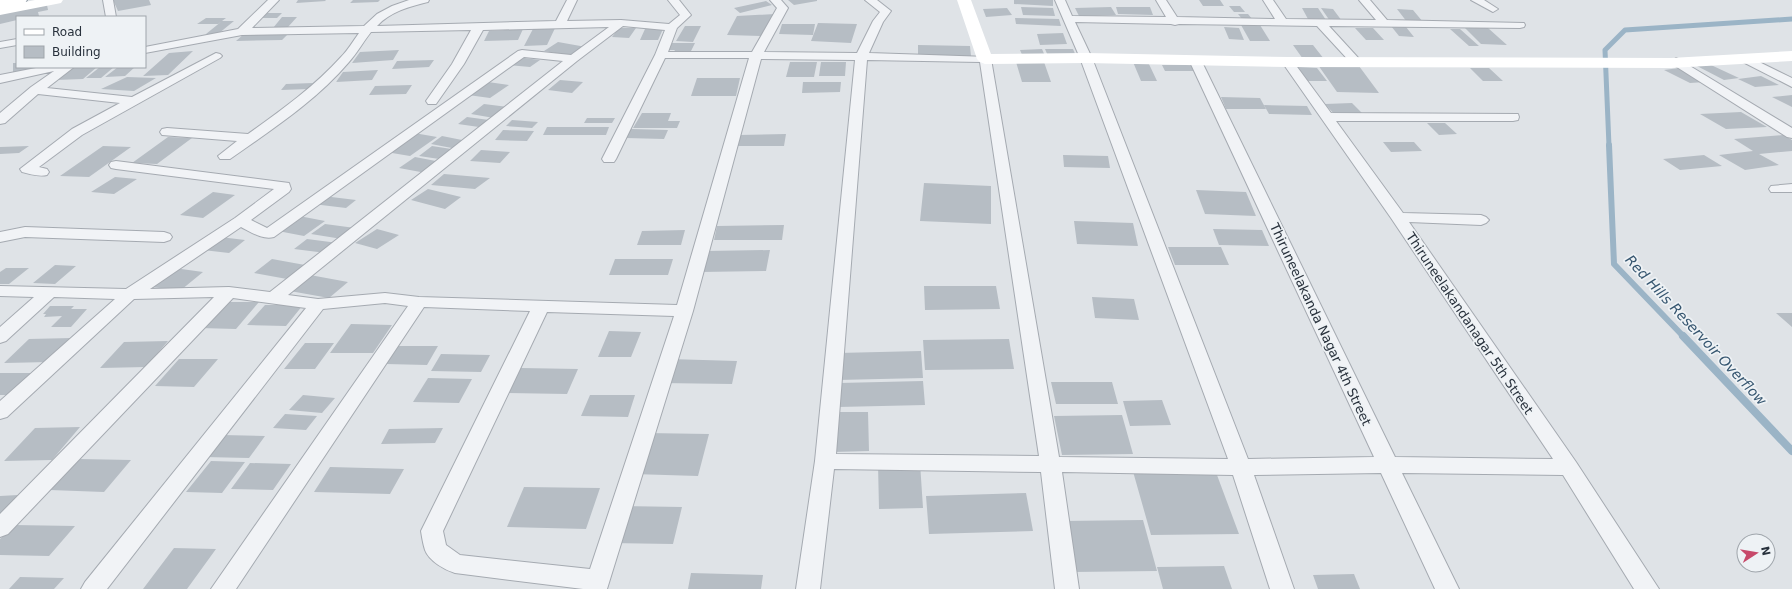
<svg xmlns="http://www.w3.org/2000/svg" width="1792" height="589" font-family="'DejaVu Sans',sans-serif">
<style>
.lines{fill:none;stroke-linecap:round;stroke-linejoin:round}
.stream-far2{stroke:#9bb4c6;stroke-width:5}
.stream-far1{stroke:#9bb4c6;stroke-width:6}
.stream{stroke:#9bb4c6;stroke-width:8}
.building{fill:#b6bdc4}
.street-casing{stroke:#a5aab1;stroke-width:2}
.highway-casing{stroke:#87929d;stroke-width:2}
.street{fill:#f1f3f6;fill-rule:evenodd}
.secondary{fill:#fff;fill-rule:evenodd}
.highway{fill:#fff;fill-rule:evenodd}
.labels{text-anchor:middle;stroke-width:3.5;stroke-linejoin:round;paint-order:stroke}
.street-label{font-size:13px;fill:#29323d;stroke:#eef2f5}
.water-label{font-size:14px;font-style:italic;fill:#35556f;stroke:#eef2f5}
</style>
<rect width="100%" height="100%" fill="#dfe3e7"/>
<g class="lines">
<path class="stream-far2" d="M1609 146 1605 50 1625 30 1792 19"/>
<path class="stream-far1" d="M1609 145 1614 264 1684 337"/>
<path class="stream" d="M1683 336 1792 451"/>
</g>
<path class="building" d="M113 0H149L151 5 118 11Z
M298 0H325L326 1 296 3Z
M353 0H380L378 2 350 3Z
M788 0H817V1L794 5Z
M1014 0H1053V6L1014 4Z
M1199 0H1220L1224 6H1203Z
M766 1 772 5 740 13 734 8Z
M47 5 48 10 38 12 39 16 17 17V20L0 24V14Z
M1229 6H1240L1245 12H1234Z
M1021 7 1053 8 1055 16 1023 15Z
M1111 7 1116 15 1079 16 1075 8Z
M1116 7H1150L1153 15 1118 14Z
M1007 8 1012 15 986 17 983 9Z
M1302 8H1318L1326 20 1308 19Z
M1321 8 1333 9 1342 21H1330Z
M1397 9 1413 10 1423 22H1407Z
M265 13H282L277 18H259Z
M775 14 761 36 727 35 737 16Z
M1238 14H1248L1253 20H1243Z
M282 17H297L288 27 273 28Z
M206 18H226L218 24H197Z
M1015 18 1059 19 1061 26 1016 24Z
M222 21H234L218 34H206Z
M818 23 857 24 851 43 811 41Z
M782 24H815L813 35 779 34Z
M1241 25H1260L1270 41H1250Z
M556 26 547 45 524 46 534 27Z
M685 26H701L693 42 676 41Z
M1391 26 1406 27 1414 37 1399 36Z
M1224 27 1239 28 1244 40 1229 39Z
M1464 27 1488 28 1507 45 1481 44Z
M619 28H636L629 38 612 37Z
M1355 28H1373L1384 40H1366Z
M523 29 518 40 484 41 489 31Z
M645 29H663L658 40H640Z
M1450 29H1460L1479 46H1469Z
M289 33 282 40 236 41 244 34Z
M1063 33 1067 44 1040 45 1037 34Z
M558 42 586 47 572 56 544 51Z
M672 43H695L690 53H673L675 50H669Z
M918 45 970 46 971 56H918Z
M1293 45H1313L1324 59H1303Z
M1042 49 1045 56 1023 57 1020 50Z
M1045 49H1073L1076 56H1048Z
M399 50 393 60 352 63 360 52Z
M193 51 168 75 143 76 169 53Z
M516 57 540 60 530 67 507 65Z
M434 60 429 67 392 69 397 61Z
M790 62H817L814 77H786Z
M821 62H846L845 76H819Z
M1016 62H1044L1051 82H1022Z
M1133 62H1148L1157 81H1141Z
M13 63H17V67L38 68 13 73Z
M1162 65H1191L1194 71H1165Z
M1318 65 1359 66 1379 93 1337 92Z
M1711 65 1739 78 1724 80 1697 66Z
M73 67H97L83 79 54 80Z
M100 67H114L101 78H86Z
M118 67H135L125 76 105 77Z
M1298 67 1317 68 1327 81H1307Z
M1470 68H1489L1503 81H1483Z
M1679 68 1705 82 1690 83 1664 70Z
M378 70 372 80 336 82 343 72Z
M1761 76 1779 85 1755 87 1738 79Z
M127 77 156 78 134 91 101 89Z
M697 78H740L736 96H691Z
M560 80 583 82 572 93 548 90Z
M488 82 509 85 490 98 468 95Z
M803 82H841L840 92 802 93Z
M313 83 308 89 281 90 286 84Z
M412 85 406 94 369 95 375 86Z
M1792 95V107L1772 97Z
M1221 97 1260 98 1266 109H1226Z
M1352 103 1364 115 1336 116 1325 104Z
M484 104 508 107 494 118 471 114Z
M1264 105 1307 106 1312 115 1269 114Z
M1741 112 1767 127 1726 129 1700 114Z
M642 113H671L668 121H680L677 128H633Z
M467 117 489 120 479 127 458 124Z
M587 118H615L612 123H584Z
M512 120 538 122 532 128 506 126Z
M1427 123H1445L1457 134 1439 135Z
M547 127H609L606 135H543Z
M631 129 668 130 664 139 626 138Z
M503 130 534 131 527 141 495 140Z
M414 133 437 137 410 156 386 152Z
M786 134 784 146H737L739 135Z
M1783 135 1792 140V151L1759 154 1779 165 1745 170 1719 155 1753 151 1734 139Z
M442 136 467 141 457 149 431 144Z
M168 137 192 138 157 164 132 163Z
M1383 142H1414L1422 151 1391 152Z
M29 146 19 153 0 154V147Z
M103 146 131 147 89 177 60 176Z
M432 146 458 150 446 160 419 156Z
M481 150 510 152 500 163 470 161Z
M1063 155 1108 156 1110 168 1064 167Z
M1704 155 1722 166 1680 170 1663 159Z
M415 157 441 162 426 173 399 168Z
M444 174 490 178 475 189 431 185Z
M115 177 137 179 114 194 91 192Z
M924 183 991 186V224L920 221Z
M428 189 461 197 445 209 411 200Z
M1196 190 1246 192 1256 216 1205 214Z
M213 192 235 195 203 218 180 215Z
M323 196 356 200 346 208 313 204Z
M299 216 325 221 304 236 278 231Z
M1074 221 1133 223 1138 246 1077 244Z
M325 224 355 228 342 239 311 234Z
M784 225 782 240H714L717 226Z
M377 229 399 235 377 249 355 243Z
M1213 229 1262 230 1269 246 1219 245Z
M685 230 681 245H637L642 231Z
M220 237 245 240 229 253 203 250Z
M307 239 338 243 326 253 294 249Z
M1168 247H1221L1229 265H1175Z
M770 250 766 271 701 272 706 251Z
M272 259 305 265 287 279 254 273Z
M615 259H673L668 275H609Z
M55 265 76 266 55 284 33 283Z
M6 268H29L9 284H0V272Z
M174 268 203 272 181 290 150 287Z
M310 275 348 282 329 298 290 291Z
M924 286H996L1000 309 925 310Z
M1092 297 1134 299 1139 320 1095 318Z
M224 302H259L236 329 200 328Z
M265 305H303L286 326 247 325Z
M50 306H74L71 309H87L71 327H51L62 316 44 317 46 314H43Z
M1776 313H1792V327Z
M351 324 392 325 373 353H330Z
M609 331 641 332 631 357H598Z
M72 338 49 362 4 363 29 339Z
M1009 339 1014 369 925 370 923 340Z
M168 341 146 367 100 368 124 342Z
M305 343H334L315 369H284Z
M398 346H438L427 365 386 364Z
M921 351 923 378 838 380V353Z
M441 354 490 355 481 372 431 371Z
M179 359H218L194 387 155 386Z
M669 359 737 361 732 384 661 383Z
M521 368 578 369 567 394 508 393Z
M0 373H35L13 395H0Z
M428 378 472 379 459 403 413 402Z
M923 381 925 405 838 407 839 383Z
M1051 382H1112L1118 404H1056Z
M303 395 335 398 322 413 289 410Z
M590 395H635L628 417 581 416Z
M1162 400 1171 425 1130 426 1123 401Z
M834 412H868L869 451 833 452Z
M285 414 317 416 306 430 273 428Z
M1122 415 1133 454 1062 455 1054 416Z
M80 427 52 460 4 461 35 428Z
M443 428 435 443 381 444 389 429Z
M646 433 709 434 698 476 633 474Z
M222 435 265 436 249 458 204 457Z
M79 459 131 460 104 492 50 490Z
M211 461 245 462 222 493 186 492Z
M250 463 291 464 273 490 231 489Z
M920 463 923 508 879 509 878 464Z
M330 467 404 469 390 494 314 492Z
M1214 467 1239 534 1151 535 1132 468Z
M524 487 600 488 586 529 507 527Z
M1026 493 1033 531 929 534 926 496Z
M18 495 0 515V496Z
M621 506 682 507 673 544 610 543Z
M1143 520 1157 571 1073 572 1063 521Z
M14 525 75 526 49 556 0 555V539Z
M174 548 216 549 187 589H143Z
M1224 566 1232 589H1163L1157 567Z
M691 573 763 575 761 589H688Z
M1354 574 1360 589H1318L1313 575Z
M20 577 64 578 54 589H9Z"/>
<g class="lines">
<g class="street-casing">
<path id="street" d="M103 0H113L116 17H106Z
M268 0H279L252 28 364 26 377 14 392 6 409 0H429L428 2C409 7 391 11 377 26L556 21 567 0H577L567 21 621 20 669 24 680 15 668 0H679L691 15 677 28 668 52H752L777 8 770 0H781L788 8 764 52 857 53 873 21 880 12 865 0H877L891 11 883 22 869 53 989 57 991 59 1059 457 1228 459 1080 58 1055 0H1065L1072 16 1166 17 1156 0H1166L1177 17 1275 19 1263 0H1273L1286 19 1376 20 1359 0H1370L1387 20 1524 23 1525 25 1524 27 1520 28 1329 26 1362 62 1356 66 1352 64 1317 26 1179 24 1175 25 1171 24 1075 22 1092 58 1248 459 1374 457 1189 60 1191 58H1199L1201 60 1395 457 1553 459 1391 218 1282 62 1288 58 1292 60 1331 113 1518 114 1519 117 1518 120 1513 121H1336L1403 213 1481 215 1486 217 1489 220 1486 223 1481 225 1409 222 1576 462 1659 589H1634L1563 475 1402 473 1459 589H1435L1381 473 1254 475 1294 589H1270L1233 475 1062 472 1079 589H1055L1041 472 834 469 820 589H796L815 461 855 60 761 59 693 311 607 589H583L455 573C445 570 429 561 425 550 423 544 422 537 421 531L530 311 424 307 236 589H211L408 306 385 303 323 309 107 589H81L85 582 306 308 233 298 8 534 0 537V514L214 297 134 299 7 417 0 419V401L115 299 54 297 6 341 0 343V327L34 297 0 296V286L126 289 235 218 274 189 116 169 111 168 109 165 111 162 116 161 289 183 291 189 289 192 251 220 267 228 518 51 522 50 571 55 609 27 483 30 464 64 436 104H428L426 101 452 64 471 30 371 32C363 42 357 53 349 62 316 101 271 130 230 159H220L218 156 237 141 162 135 160 132 162 129 167 128 248 134C280 111 314 87 341 57 348 50 353 41 359 33L242 35 145 53V47L238 29ZM623 26 665 30 655 55 602 159 604 162H614L616 159 665 58H749L677 305 419 297 385 293 318 299 288 295 577 61ZM524 57 563 61 270 292 229 287 150 289 241 227C251 232 262 240 274 237ZM867 60 980 62 1039 456 836 454ZM547 312 674 316 590 569 460 555 446 545 443 531Z
M1471 0H1484L1498 9 1493 12Z
M17 39V45L0 48V42Z
M216 53 220 54 222 56 220 58 82 135 39 167 47 169 49 172 47 175C39 177 30 174 22 172L20 169 72 129 120 103 38 94 5 123 0 124V113L31 87 54 71 0 83V75L41 67H74L47 88 132 97Z
M1745 55 1792 78V87L1741 61 1739 59 1741 57Z
M1676 58 1680 60 1792 128V138L1787 137 1672 64 1670 62Z
M1792 184V192H1771L1769 189 1771 186Z
M25 227 164 232 170 234 172 237 170 240 164 242 25 237 0 242V232Z"/>
</g>
<g class="highway-casing">
<path id="highway" d="M0 0H27L25 3 0 8Z"/>
</g>
<use href="#street" class="street"/>
<path class="secondary" d="M35 0H63L61 3 56 4 0 15V7Z
M957 0H971L991 54 1086 53 1288 57 1671 58 1792 51V61L1671 68 1288 67 1086 63 985 64 980 62 977 59Z"/>
<use href="#highway" class="highway"/>
</g>
<g class="labels">
<g class="street-label">
<text transform="translate(1470 323) rotate(56)" y="5">Thiruneelakandanagar 5th Street</text>
<text transform="translate(1321 324) rotate(65)" y="5">Thiruneelakanda Nagar 4th Street</text>
</g>
<g class="water-label">
<text transform="translate(1696 330) rotate(47)" y="5">Red Hills Reservoir Overflow</text>
</g>
</g>
<rect x="16" y="16" width="130" height="52" fill="#eef2f5" stroke="#9fa5ab"/>
<rect x="24" y="29" width="20" height="6" fill="#ffffff" stroke="#9fa5ab"/>
<text x="52" y="36" font-size="12" fill="#29323d">Road</text>
<rect x="24" y="46" width="20" height="12" fill="#b6bdc4" stroke="#9fa5ab"/>
<text x="52" y="56" font-size="12" fill="#29323d">Building</text>
<g transform="translate(1756 553) rotate(78)"><circle r="19" fill="#eef2f5" stroke="#9fa5ab"/>
<path d="M0-3L7 15L0 10L-7 15Z" fill="#c7496a"/>
<text y="-6" font-size="11" font-weight="bold" text-anchor="middle" fill="#29323d">N</text>
</g>
</svg>
